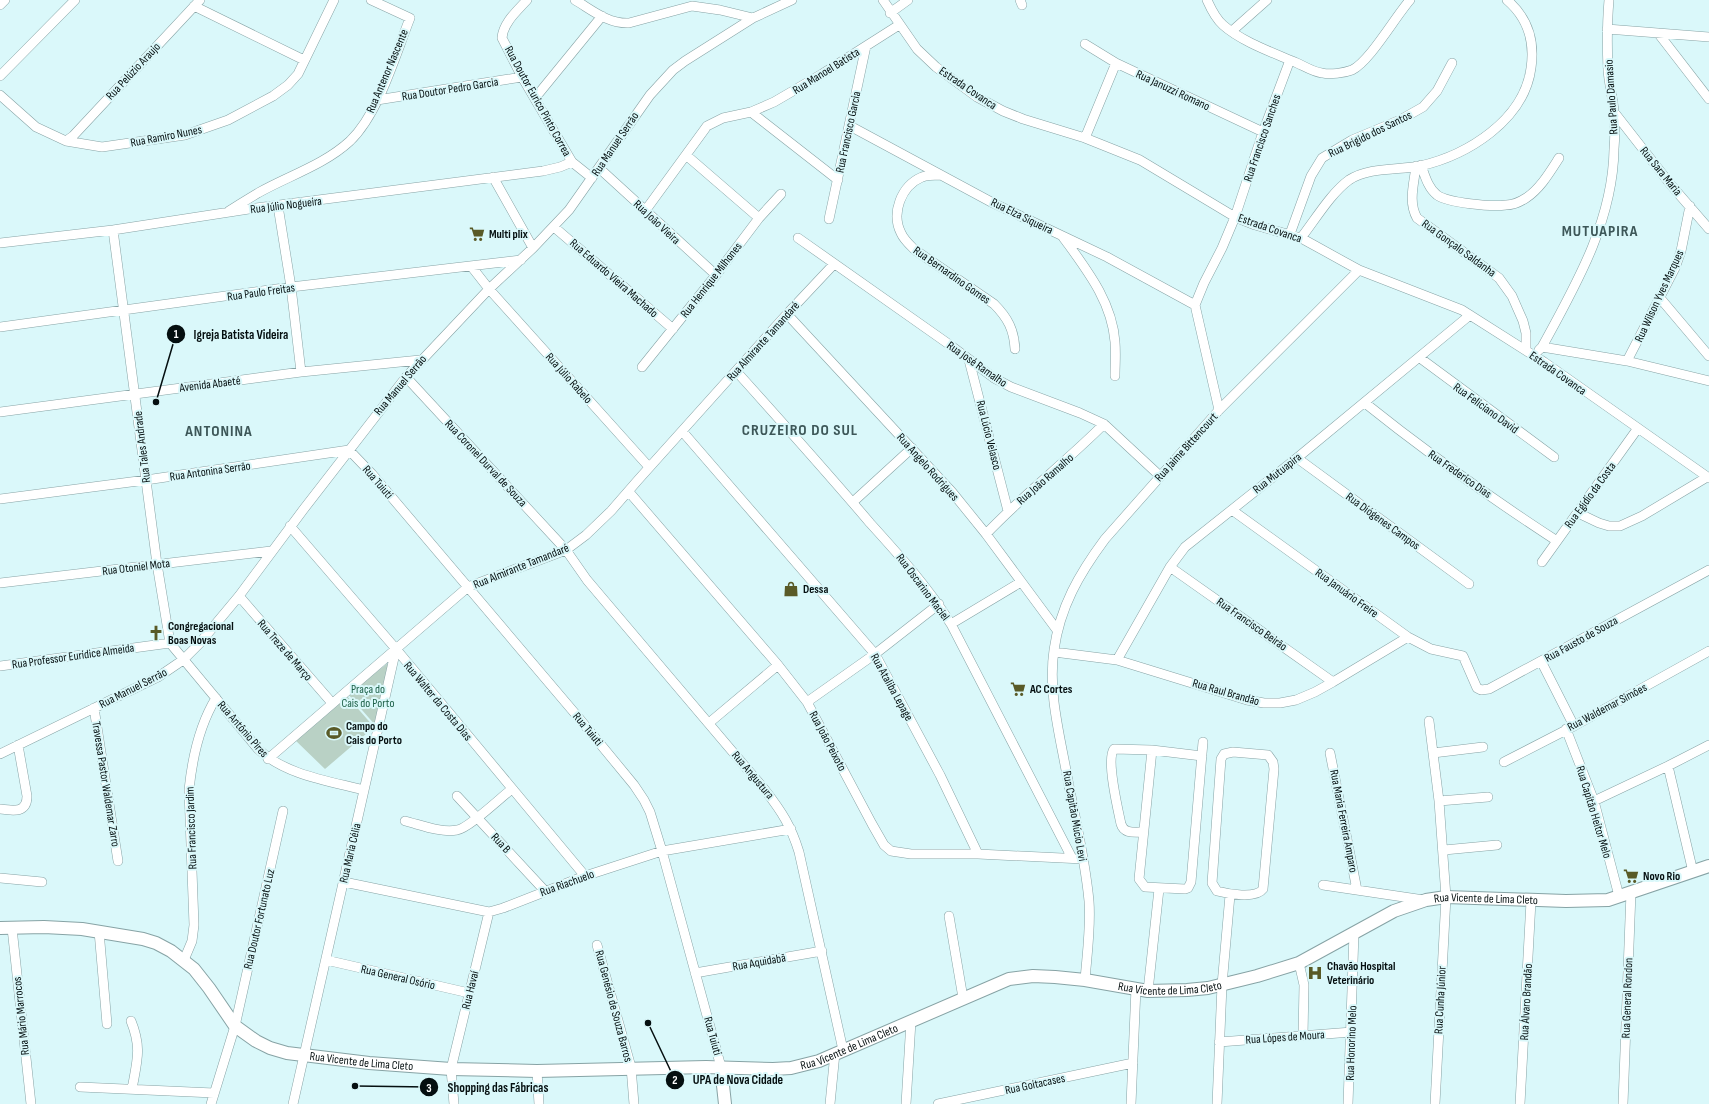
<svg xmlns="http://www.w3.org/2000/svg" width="1709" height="1104" font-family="'Sofia Sans Condensed',sans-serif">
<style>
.green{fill:#b9d1c5}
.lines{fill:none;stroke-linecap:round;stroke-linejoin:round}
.minor-casing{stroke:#87a3a5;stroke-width:10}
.major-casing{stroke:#87a3a5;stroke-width:14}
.minor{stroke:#fff;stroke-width:9}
.major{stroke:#fff;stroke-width:12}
.labels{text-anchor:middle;stroke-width:4;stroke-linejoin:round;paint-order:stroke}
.street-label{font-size:12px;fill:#050f10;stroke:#daf8fa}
.poi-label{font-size:12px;font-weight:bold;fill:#050f10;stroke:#daf8fa;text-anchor:start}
.park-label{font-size:12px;fill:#1d6047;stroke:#daf8fa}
.district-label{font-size:16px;font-weight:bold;letter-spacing:1px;fill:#3d5758;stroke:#daf8fa}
.leader{fill:none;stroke:#050f10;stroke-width:1.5}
.callout-dot{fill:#050f10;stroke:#daf8fa;stroke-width:1.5}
.mark-label{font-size:12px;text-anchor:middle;font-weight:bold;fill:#fff}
.callout-label{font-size:13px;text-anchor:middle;font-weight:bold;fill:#050f10;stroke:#daf8fa;stroke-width:4;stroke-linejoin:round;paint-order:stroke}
</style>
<rect width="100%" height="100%" fill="#daf8fa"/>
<path class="green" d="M388 663 376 726 348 694Z
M346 695 374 727 325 769 294 739Z"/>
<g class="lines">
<g class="minor-casing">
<path id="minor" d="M527 0C517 11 503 23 502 38L522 77 572 162 592 178
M575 0C592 10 608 24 629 23L692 6 720 10 753 18
M883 0 917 49 936 67 977 97 1003 111 1023 119 1085 138 1140 160 1235 217 1255 225 1301 238 1359 270 1462 310 1544 362 1709 478
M1020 0 1022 5
M1207 0C1211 9 1216 19 1223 25 1242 42 1274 53 1297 63 1304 66 1313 72 1322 73 1330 75 1344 73 1352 70 1370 61 1395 17 1410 0
M0 5 5 0
M194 6 304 60
M890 13 908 0
M1607 29 1709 37
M1232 31 1267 0
M1658 33 1709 99
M1085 44 1116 63 1263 132
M0 76 75 0
M0 95 36 127 66 141 102 147 185 135 228 120 273 96 288 85 298 74 334 0
M535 98 602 16
M377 100 522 77
M751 112 838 180
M1614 112 1671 185 1709 229
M850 126 993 203 1107 257 1195 305
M1085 138 1116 63
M66 141 73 136 200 0
M686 155 759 218
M1421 165C1425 176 1428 188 1437 195 1448 203 1492 207 1506 205 1513 205 1520 202 1526 198 1540 189 1550 172 1559 158
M1416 166C1414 184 1408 202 1417 218L1499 278 1512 296 1523 321 1526 333V350
M599 168 716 275
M940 175C934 175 927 175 922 177 901 186 891 213 901 233 904 240 910 245 915 250L994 304C1008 318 1014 330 1015 349
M493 177 533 248
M278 206 291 287 301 372
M229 211C238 205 248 199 258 193 288 176 324 165 350 141 379 113 395 56 410 18L371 0
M645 211 707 126 723 118 751 112 774 102 822 74 899 25
M829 219 866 46
M554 227 673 329
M113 230 157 564 170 643 258 749C285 775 329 781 364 790
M1290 234 1311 176 1322 158 1352 140 1400 120 1423 107 1437 91 1452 63
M1063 237C1086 269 1112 301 1115 342 1116 354 1115 365 1115 376
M798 238 950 345 994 378 1011 387 1080 413 1104 424 1160 476
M1301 238C1315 220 1331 193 1349 180 1368 167 1399 170 1420 166 1468 155 1524 120 1531 68 1535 41 1528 18 1507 0
M0 243 113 230 256 208 543 171 560 167 572 162
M471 266 489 289 649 467
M1660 298 1709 356
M787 314 952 492 986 534 1057 630
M0 327 291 287 521 260
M1542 347C1576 285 1613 221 1614 149 1615 137 1615 124 1614 112 1613 98 1609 84 1608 70 1607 46 1607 23 1609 0
M1539 350 1542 347 1627 361 1709 381
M1420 358 1554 457
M969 360 1008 511
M1627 361 1675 268 1681 251 1690 206
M642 367 716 275 759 218 781 194
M736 371C781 421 826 471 870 523 899 555 928 587 951 624L1072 858
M406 377 566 550 587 580 765 790C782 812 791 826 799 852L843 1050
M1365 403C1426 452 1491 498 1557 541
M1219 410 1195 305 1204 283 1222 248 1235 217 1263 132 1290 60
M0 412 301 372 420 360
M682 431 875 654 940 775 978 854
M1297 458 1469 584
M629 492 778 665 807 702 872 824 884 845 891 851 911 854H978L1083 859
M0 499 146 480 349 450 372 474 578 717 634 785 644 800 650 812 662 851 721 1067
M853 502 912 448
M1232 510 1408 637 1431 649 1463 656 1477 688 1481 690 1489 689 1709 570
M1578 513 1599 523 1609 526H1620L1642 516 1707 477
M290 526 396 649 585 876
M986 534C1023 495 1066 462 1104 424
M1542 562 1638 428
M1170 567 1333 682
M0 583 271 551
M239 596 332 703
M951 624 1021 582
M1054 652 1117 660 1247 700 1264 703H1280L1296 700 1315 692 1333 682 1408 637
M1117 660 1170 567 1185 547 1297 458 1470 315
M1541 661 1574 726
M0 666 170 643
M807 702 875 654 939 604
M94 708 118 861
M1429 721 1439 801 1446 897 1435 1104
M709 723 778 665
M1566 729 1594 801 1619 896
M1152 750 1139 879 1145 887 1185 889 1188 888 1191 882 1203 742
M1233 752 1268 755 1273 762 1274 769 1263 889C1256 899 1228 894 1217 891L1212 883 1221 759 1224 754Z
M1330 753 1357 890
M1433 753 1483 747
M0 754 158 677 183 660 199 644 239 596 303 510 406 377 489 289 533 248 569 210 650 95 673 70 685 61 753 18 792 0
M268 759 468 587 566 550 586 535 611 511 638 480 787 314 834 264
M1504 762 1574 726 1709 651
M1668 766 1693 872
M457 796 545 891
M1439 801 1488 797
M1594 801 1668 766 1709 745
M0 809C14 811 27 813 27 796L18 745
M405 821C421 825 441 833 457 830 468 829 501 797 512 789
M1143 832C1134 832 1124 834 1121 824 1118 810 1106 759 1114 749L1152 750 1202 756
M1444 850 1497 845
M0 878 42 882
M344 882 489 912 503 908 585 876 662 851 791 829
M1323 885 1424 900
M949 916 963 998
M12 928 31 1104
M99 931 107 1024
M597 945 631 1067 634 1104
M184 960 192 941 194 925 189 790C192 760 200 724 216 698
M326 960 469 993
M1299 963 1304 985 1303 1036
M695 973 822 951
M1085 980C1087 954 1091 927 1089 901 1085 857 1074 814 1066 770 1059 732 1048 690 1054 650 1060 607 1079 574 1105 539L1219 410 1359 270
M1148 991 1159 889
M131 1021C142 1048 137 1061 132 1089
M1219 1042 1352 1032
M537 1071 539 1104
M80 1087 214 1093
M211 1104 235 1026 283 811
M293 1104 396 649
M454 1104 451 1069 489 912
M830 1104 835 1053
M906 1104 911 1021
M938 1104 1133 1063
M1131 1104 1136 988
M1217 1104 1222 985 1230 895
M1348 1104 1354 933
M1520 1104 1531 901
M1623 1104 1631 892"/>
</g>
<g class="major-casing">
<g id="major">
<path id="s1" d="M0 928 44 927 82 929 143 939 156 943 171 951 194 969 209 988 235 1026 256 1041 270 1048 287 1053 369 1063 451 1069 537 1071 706 1067 773 1069 791 1068 819 1061 1009 979 1033 976 1055 977 1085 980 1148 991 1187 990 1208 988 1257 976 1299 963 1394 911 1426 900 1446 897 1566 901 1608 900 1709 866"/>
<path d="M721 1067 725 1104"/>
</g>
</g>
<use href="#minor" class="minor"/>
<use href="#major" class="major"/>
</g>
<defs>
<g id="supermarket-bare" transform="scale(1.2)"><path d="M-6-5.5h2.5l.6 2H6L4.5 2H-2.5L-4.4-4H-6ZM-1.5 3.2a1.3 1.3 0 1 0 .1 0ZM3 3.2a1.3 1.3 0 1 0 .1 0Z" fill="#595a27" stroke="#daf8fa" stroke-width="2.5" paint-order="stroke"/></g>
<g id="shop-bare" transform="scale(1.2)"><path d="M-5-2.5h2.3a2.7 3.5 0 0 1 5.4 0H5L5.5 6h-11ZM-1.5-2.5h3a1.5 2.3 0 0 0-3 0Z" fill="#595a27" stroke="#daf8fa" stroke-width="2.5" paint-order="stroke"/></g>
<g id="church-bare" transform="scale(1.2)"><path d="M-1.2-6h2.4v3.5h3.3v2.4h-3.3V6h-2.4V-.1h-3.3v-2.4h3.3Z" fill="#595a27" stroke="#daf8fa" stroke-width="2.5" paint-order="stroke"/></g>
<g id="stadium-bare" transform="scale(1.2)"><path d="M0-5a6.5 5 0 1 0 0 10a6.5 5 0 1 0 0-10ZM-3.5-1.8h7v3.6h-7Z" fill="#595a27" stroke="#daf8fa" stroke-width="2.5" paint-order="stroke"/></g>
<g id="hospital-bare" transform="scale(1.2)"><path d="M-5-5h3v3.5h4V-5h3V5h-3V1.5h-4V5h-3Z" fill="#595a27" stroke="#daf8fa" stroke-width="2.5" paint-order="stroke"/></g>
</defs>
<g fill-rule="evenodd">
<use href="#supermarket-bare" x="477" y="234"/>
<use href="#shop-bare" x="791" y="589"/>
<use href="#church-bare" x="156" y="633"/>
<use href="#supermarket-bare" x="1018" y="689"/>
<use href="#stadium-bare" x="334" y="733"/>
<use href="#supermarket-bare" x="1631" y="876"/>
<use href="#hospital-bare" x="1315" y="973"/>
</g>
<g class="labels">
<g class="street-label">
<text transform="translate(133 71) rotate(-47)" y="4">Rua Pelúzio Araujo</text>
<text transform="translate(387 71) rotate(-67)" y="4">Rua Antenor Nascente</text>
<text transform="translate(826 71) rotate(-32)" y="4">Rua Manoel Batista</text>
<text transform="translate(968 88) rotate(34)" y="4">Estrada Covanca</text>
<text transform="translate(450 89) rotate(-9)" y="4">Rua Doutor Pedro Garcia</text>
<text transform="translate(1173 90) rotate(25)" y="4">Rua Januzzi Romano</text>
<text transform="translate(1611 97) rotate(-94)" y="4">Rua Paulo Damasio</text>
<text transform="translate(538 101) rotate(61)" y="4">Rua Doutor Eurico Pinto Correa</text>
<text transform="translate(848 132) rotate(-78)" y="4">Rua Francisco Garcia</text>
<text transform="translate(1370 134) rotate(-26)" y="4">Rua Brigido dos Santos</text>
<text transform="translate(166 136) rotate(-11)" y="4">Rua Ramiro Nunes</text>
<text transform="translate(1262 138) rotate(-71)" y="4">Rua Francisco Sanches</text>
<text transform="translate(615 144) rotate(-56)" y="4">Rua Manuel Serrão</text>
<text transform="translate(1661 171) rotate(51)" y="4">Rua Sara Maria</text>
<text transform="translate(286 205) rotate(-7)" y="4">Rua Júlio Nogueira</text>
<text transform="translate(1022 216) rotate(26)" y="4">Rua Elza Siqueira</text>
<text transform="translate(657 222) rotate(43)" y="4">Rua João Vieira</text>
<text transform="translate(1270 228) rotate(19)" y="4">Estrada Covanca</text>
<text transform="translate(1459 248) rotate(36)" y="4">Rua Gonçalo Saldanha</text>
<text transform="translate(952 275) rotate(35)" y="4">Rua Bernardino Gomes</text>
<text transform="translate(614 278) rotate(41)" y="4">Rua Eduardo Vieira Machado</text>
<text transform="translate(711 280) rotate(-52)" y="4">Rua Henrique Milhones</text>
<text transform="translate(261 292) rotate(-8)" y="4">Rua Paulo Freitas</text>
<text transform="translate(1659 296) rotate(-65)" y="4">Rua Wilson Yves Marques</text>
<text transform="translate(763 341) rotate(-48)" y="4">Rua Almirante Tamandaré</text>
<text transform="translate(977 364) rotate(35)" y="4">Rua José Ramalho</text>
<text transform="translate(1558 373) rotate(35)" y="4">Estrada Covanca</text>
<text transform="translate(569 378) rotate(48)" y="4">Rua Júlio Rabelo</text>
<text transform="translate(210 384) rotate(-7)" y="4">Avenida Abaeté</text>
<text transform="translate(400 385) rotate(-50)" y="4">Rua Manuel Serrão</text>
<text transform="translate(1486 408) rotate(36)" y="4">Rua Feliciano David</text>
<text transform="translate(989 435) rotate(76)" y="4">Rua Lúcio Velasco</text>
<text transform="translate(142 447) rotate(-97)" y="4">Rua Tales Andrade</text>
<text transform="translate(1186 447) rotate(-48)" y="4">Rua Jaime Bittencourt</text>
<text transform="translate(486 463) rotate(47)" y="4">Rua Coronel Durval de Souza</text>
<text transform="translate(928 467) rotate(48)" y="4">Rua Angelo Rodrigues</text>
<text transform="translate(210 471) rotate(-8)" y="4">Rua Antonina Serrão</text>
<text transform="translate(1277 473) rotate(-38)" y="4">Rua Mutuapira</text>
<text transform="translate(1460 474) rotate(35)" y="4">Rua Frederico Dias</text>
<text transform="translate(1045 479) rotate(-41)" y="4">Rua João Ramalho</text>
<text transform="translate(378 482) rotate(49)" y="4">Rua Tuiuti</text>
<text transform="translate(1590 495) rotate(-54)" y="4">Rua Egídio da Costa</text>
<text transform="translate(1383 521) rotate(36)" y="4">Rua Diógenes Campos</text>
<text transform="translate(521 566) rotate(-22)" y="4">Rua Almirante Tamandaré</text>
<text transform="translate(136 567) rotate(-7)" y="4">Rua Otoniel Mota</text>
<text transform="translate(923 587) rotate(53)" y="4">Rua Oscarino Maciel</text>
<text transform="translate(1347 593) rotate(36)" y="4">Rua Januário Freire</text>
<text transform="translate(1252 624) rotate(35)" y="4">Rua Francisco Beirão</text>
<text transform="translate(1581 639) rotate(-29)" y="4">Rua Fausto de Souza</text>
<text transform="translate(285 650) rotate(49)" y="4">Rua Treze de Março</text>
<text transform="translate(73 656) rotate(-8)" y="4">Rua Professor Eurídice Almeida</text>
<text transform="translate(892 687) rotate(61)" y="4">Rua Ataliba Lepage</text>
<text transform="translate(133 688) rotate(-27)" y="4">Rua Manuel Serrão</text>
<text transform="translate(1226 692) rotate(16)" y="4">Rua Raul Brandão</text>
<text transform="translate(438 701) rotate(50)" y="4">Rua Walter da Costa Dias</text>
<text transform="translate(1607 707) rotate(-28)" y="4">Rua Waldemar Simões</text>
<text transform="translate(243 729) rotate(49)" y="4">Rua Antônio Pires</text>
<text transform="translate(588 729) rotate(50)" y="4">Rua Tuiuti</text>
<text transform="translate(828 741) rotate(62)" y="4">Rua João Peixoto</text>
<text transform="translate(753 775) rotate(50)" y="4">Rua Angustura</text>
<text transform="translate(106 784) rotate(81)" y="4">Travessa Pastor Waldemar Zarro</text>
<text transform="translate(1594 812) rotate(73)" y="4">Rua Capitão Heitor Melo</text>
<text transform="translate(1075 816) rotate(80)" y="4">Rua Capitão Múcio Levi</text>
<text transform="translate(1344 821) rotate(79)" y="4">Rua Maria Ferreira Amparo</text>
<text transform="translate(191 828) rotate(-92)" y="4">Rua Francisco Jardim</text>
<text transform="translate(501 843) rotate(47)" y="4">Rua B</text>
<text transform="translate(350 853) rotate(-77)" y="4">Rua Maria Célia</text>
<text transform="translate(567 883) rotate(-20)" y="4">Rua Riachuelo</text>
<text dy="4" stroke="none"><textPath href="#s1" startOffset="1571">Rua Vicente de Lima Cleto</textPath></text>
<text transform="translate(259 919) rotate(-77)" y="4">Rua Doutor Fortunato Luz</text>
<text transform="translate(759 962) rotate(-10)" y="4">Rua Aquidabã</text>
<text transform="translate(398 977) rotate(13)" y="4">Rua General Osório</text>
<text dy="4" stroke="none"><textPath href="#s1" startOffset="1236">Rua Vicente de Lima Cleto</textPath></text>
<text transform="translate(470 990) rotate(-76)" y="4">Rua Havaí</text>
<text transform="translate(1627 998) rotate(-88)" y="4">Rua General Rondon</text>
<text transform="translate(1440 1000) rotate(-87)" y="4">Rua Cunha Júnior</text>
<text transform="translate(1526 1002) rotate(-87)" y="4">Rua Álvaro Brandão</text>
<text transform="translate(614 1006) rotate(75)" y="4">Rua Genésio de Souza Barros</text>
<text transform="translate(21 1016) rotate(-96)" y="4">Rua Mário Marrocos</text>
<text transform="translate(713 1036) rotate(75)" y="4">Rua Tuiuti</text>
<text transform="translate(1285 1037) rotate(-4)" y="4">Rua Lópes de Moura</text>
<text transform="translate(1351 1043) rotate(-88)" y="4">Rua Honorino Melo</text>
<text dy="4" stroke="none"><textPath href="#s1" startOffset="900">Rua Vicente de Lima Cleto</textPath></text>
<text dy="4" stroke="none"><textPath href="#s1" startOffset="408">Rua Vicente de Lima Cleto</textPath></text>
<text transform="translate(1035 1084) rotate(-12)" y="4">Rua Goitacases</text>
</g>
<g class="poi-label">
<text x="489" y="238">Multi plix</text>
<text x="803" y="593">Dessa</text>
<text x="168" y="630">Congregacional<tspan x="168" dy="14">Boas Novas</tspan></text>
<text x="1030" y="693">AC Cortes</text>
<text x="346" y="730">Campo do<tspan x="346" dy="14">Cais do Porto</tspan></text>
<text x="1643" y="880">Novo Rio</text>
<text x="1327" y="970">Chavão Hospital<tspan x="1327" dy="14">Veterinário</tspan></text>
</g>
<g class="park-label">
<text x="368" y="693">Praça do<tspan x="368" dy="14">Cais do Porto</tspan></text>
</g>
<g class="district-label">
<text x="1600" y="236">MUTUAPIRA</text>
<text x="800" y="435">CRUZEIRO DO SUL</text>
<text x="219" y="436">ANTONINA</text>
</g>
</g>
<path class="leader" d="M156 402L176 334M648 1023L675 1080M355 1086L429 1087"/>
<g class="callout-dot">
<circle cx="156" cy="402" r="4"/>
<circle cx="648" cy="1023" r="4"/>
<circle cx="355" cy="1086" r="4"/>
<circle cx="176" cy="334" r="10"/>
<circle cx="675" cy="1080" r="10"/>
<circle cx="429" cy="1087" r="10"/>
</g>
<g class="mark-label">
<text x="176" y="338">1</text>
<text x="675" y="1084">2</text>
<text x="429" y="1092">3</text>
</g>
<g class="callout-label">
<text x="241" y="339">Igreja Batista Videira</text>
<text x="738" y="1084">UPA de Nova Cidade</text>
<text x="498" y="1092">Shopping das Fábricas</text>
</g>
</svg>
